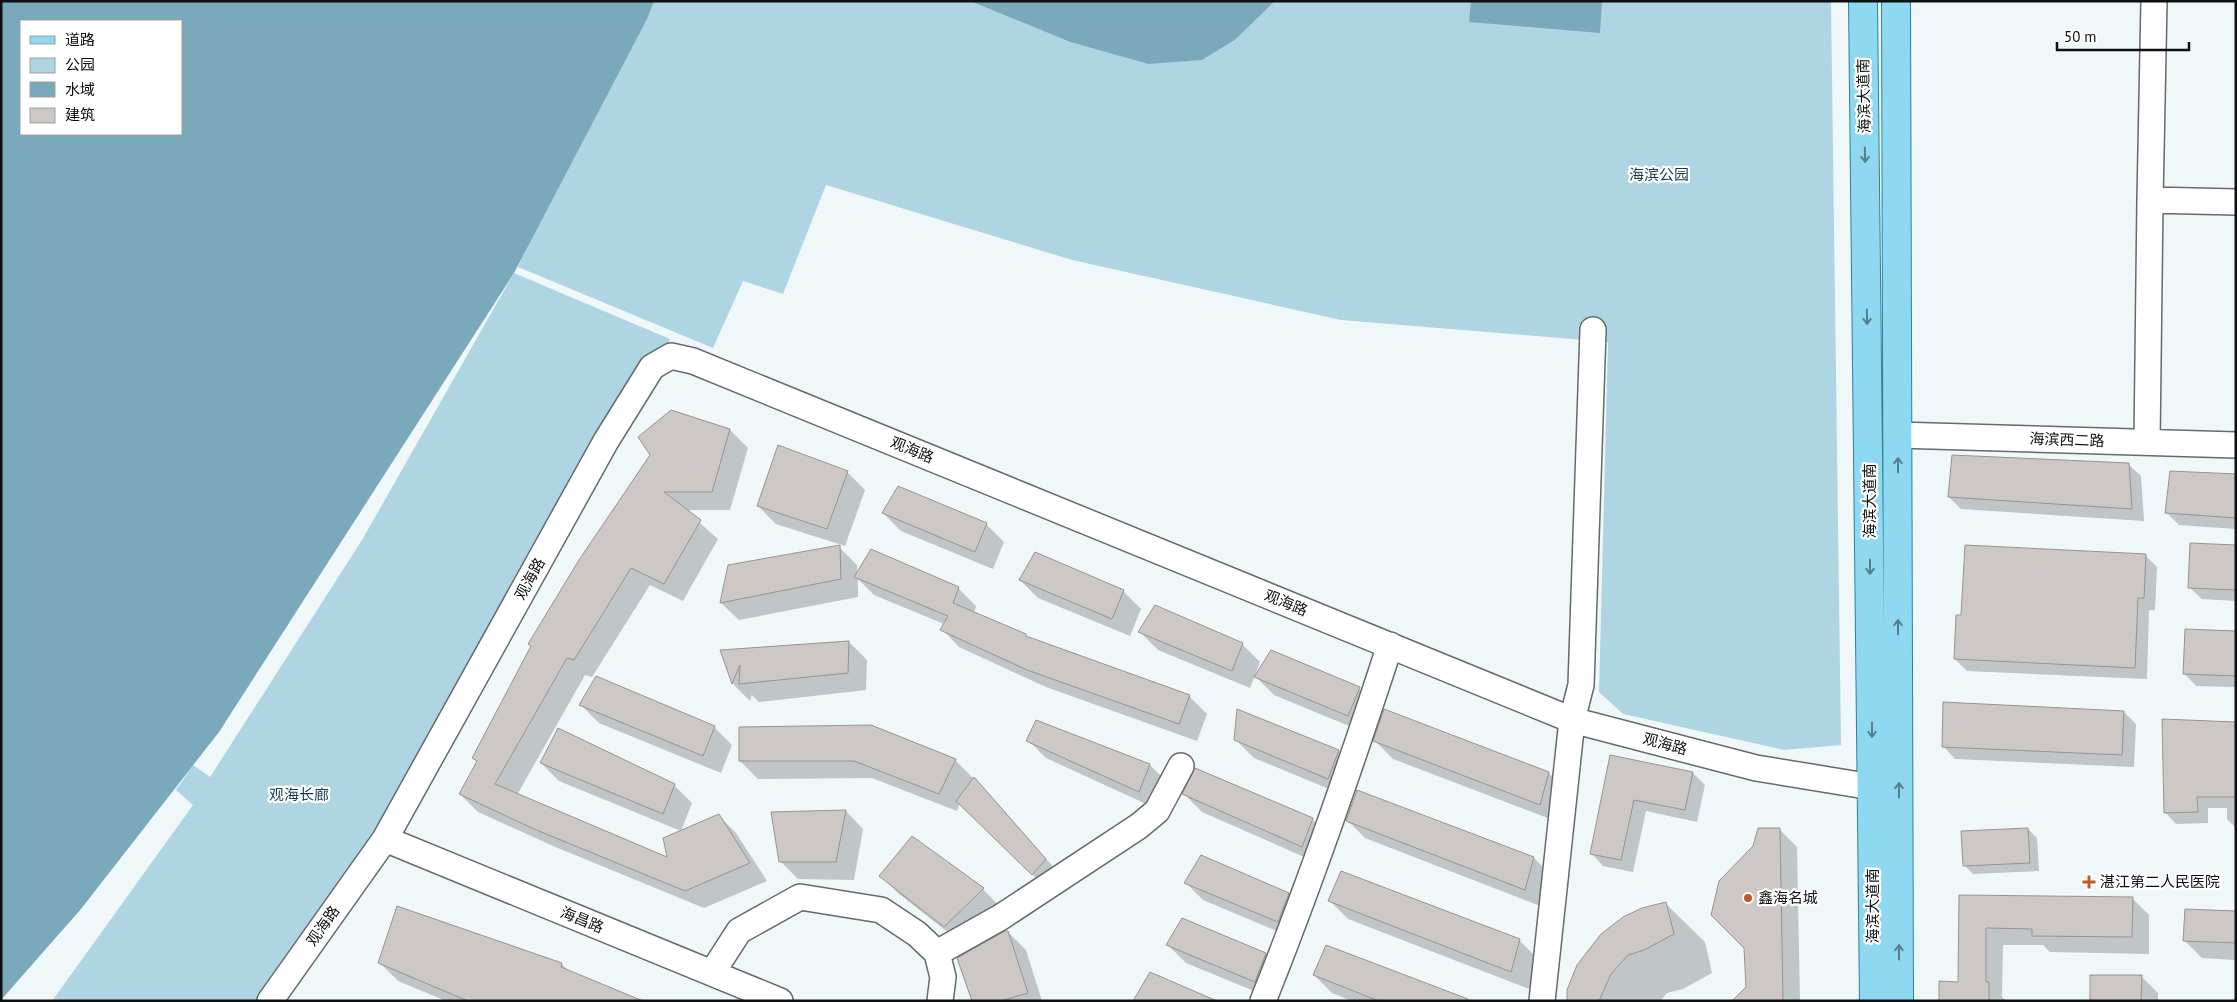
<svg xmlns="http://www.w3.org/2000/svg" width="2237" height="1002" font-family="'PT Sans','Noto Sans SC',sans-serif">
<style>
.green{fill:#afd5e3}
.water{fill:#79a9bb;fill-rule:evenodd}
.shadow{fill:#0003}
.building{fill:#cdc7c5;stroke:#989390}
.lines{fill:none;stroke-linecap:round;stroke-linejoin:round}
.minor-casing{stroke:#656a6d;stroke-width:28}
.major-casing{stroke:#2f819c;stroke-width:30}
.minor{stroke:#fff;stroke-width:25}
.major{stroke:#8ed9f1;stroke-width:28}
.oneway{stroke:#547e8c}
.poi-dot{fill:#bf5b26;stroke:#fff;stroke-width:2}
.labels{text-anchor:middle;stroke-width:4.5;stroke-linejoin:round;paint-order:stroke}
.street-label{font-size:15px;fill:#0d0f10;stroke:#fff}
.park-label{font-size:15px;fill:#133e4c;stroke:#fff}
.poi-label{font-size:15px;fill:#0d0f10;stroke:#fff;text-anchor:start}
</style>
<rect width="100%" height="100%" fill="#f0f7f9"/>
<path class="green" d="M639 1H970L1070 42 1148 64 1236 39 1275 1H1831L1841 745 1784 750 1623 714 1599 692 1608 342 1341 320 1072 260 826 185 783 294 743 281 713 348 518 267Z
M514 273 670 339 654 374 372 840 257 1001H52L193 805 176 790 193 765 210 777 362 540Z"/>
<path class="water" d="M1 1H654L647 19 514 273 219 732 81 909 1 1000ZM21 21H181V134H21Z
M970 1H1275L1236 39 1202 60 1148 64 1070 42Z
M1471 1H1602L1600 33 1469 22Z"/>
<path class="shadow" d="M730 430 748 448 730 510H685L718 539 683 601 650 585 592 677 585 675 517 795 668 859 718 815 736 833 767 881 704 908 553 846 478 812 460 794 478 762 473 757 532 647 529 644 580 560Z
M2128 464 2141 476 2144 521 1961 509 1949 497Z
M847 472 865 490 845 546 776 524 758 506Z
M2236 475V529L2179 525 2167 513Z
M883 513 986 524 1004 542 993 569 901 531Z
M2236 546V601L2202 599 2189 587Z
M839 547 857 565V574L958 588 976 606 974 613 1028 638 1189 696 1207 714 1197 741 1046 687 959 647 942 629 944 624 874 595 858 579V597L739 620 721 603Z
M2145 555 2157 567 2155 610H2149L2147 679 1967 671 1955 659 1963 616Z
M1020 580 1123 591 1141 609 1130 636 1038 598Z
M1140 632 1242 644 1260 662 1250 688 1158 650Z
M2236 633V687L2196 686 2184 673Z
M849 642 867 660 866 690 759 702 752 695 750 701 733 684 721 651Z
M1256 677 1359 689 1377 706 1366 733 1274 695Z
M581 705 714 727 732 745 721 773 599 723Z
M1238 711 1339 751 1357 769 1346 796 1254 758 1236 740Z
M2124 712 2136 724 2134 767 1955 759 1943 746Z
M2236 723V828L2227 819V808H2208V823L2176 824 2165 812Z
M1028 740 1150 765 1168 783 1157 809 1046 758Z
M1375 741 1549 773 1567 791 1558 822 1393 759Z
M1611 756 1693 773 1705 785 1697 822 1646 811 1633 872 1603 866 1591 853Z
M955 760 992 797 1063 878 1050 892 960 803 957 811 872 778 758 779 740 761Z
M541 763 674 785 692 803 681 831 559 781Z
M1358 791 1534 858 1552 876 1543 907 1365 838 1347 820Z
M1184 794 1312 819 1330 837 1320 864 1202 812Z
M846 811 863 829 854 880 798 879 780 861Z
M1779 829 1797 847 1800 1001H1732L1747 988Z
M2028 829 2037 838 2039 871 1973 874 1964 865Z
M881 876 983 889 1000 907 963 944 899 894Z
M1186 883 1288 894 1306 912 1296 939 1203 900Z
M1960 896 2132 898 2149 915V954L2050 952 2043 945H2003L2002 997 2006 1001H1940L1959 983Z
M1330 901 1519 940 1537 958 1529 989 1348 919Z
M1666 904 1705 942 1712 973 1683 989 1667 993 1660 1001H1568Z
M398 907 562 964 569 971 641 1001H446L398 981 380 963Z
M2236 912V960L2202 958 2184 940Z
M1183 919 1266 954 1284 972 1273 999 1186 963 1168 945Z
M1008 932 1026 950 1042 1001H974Z
M1327 947 1468 1001H1352L1332 993 1314 975Z
M2141 976 2158 993V1001H2091Z"/>
<path class="building" d="M671 410 730 429 712 492H664L701 520 664 584 631 568 574 660 567 658 495 784 667 857 663 838 719 814 750 863 685 891 534 829 459 794 477 761 472 758 531 646 528 644 579 560 650 455 638 437Z
M778 445 848 471 827 529 757 506Z
M1952 455 2129 463 2132 509 1948 497Z
M2170 471 2236 474V518L2165 513Z
M898 486 987 523 975 552 882 513Z
M2190 543 2236 545V590L2188 588Z
M840 545 841 579 720 603 728 565Z
M1965 545 2146 554 2144 598H2138L2135 668 1954 659 1956 615H1961Z
M871 549 959 587 953 603 1026 634V636L1190 695 1179 724 1027 670 940 630 948 616 854 577Z
M1035 552 1124 590 1112 619 1019 580Z
M1155 605 1243 643 1232 671 1138 632Z
M2185 629 2236 631V676L2183 674Z
M849 641 848 673 739 684 740 665 732 684 720 650Z
M1271 650 1360 687 1348 716 1254 677Z
M596 676 715 726 703 756 579 705Z
M1943 702 2124 711 2122 755 1942 747Z
M1237 709 1339 750 1328 779 1234 740Z
M1384 709 1549 772 1540 805 1373 741Z
M2162 719 2236 722V797H2197L2198 812 2164 813Z
M1036 720 1150 764 1139 792 1026 741Z
M871 725 956 759 939 794 854 761H739V727Z
M558 728 675 784 663 814 540 763Z
M1610 755 1693 772 1685 810 1634 800 1621 860 1590 854Z
M1195 768 1313 818 1302 847 1182 794Z
M974 777 1046 859 1032 875 956 801Z
M1357 790 1534 857 1525 890 1346 821Z
M846 810 836 862H779L771 812Z
M1758 828H1780L1783 1001H1732L1746 987 1744 948 1711 915 1719 881 1753 846Z
M2028 828 2030 863 1963 866 1961 831Z
M912 836 984 888 944 927 879 876Z
M1201 855 1289 893 1278 922 1184 883Z
M1341 871 1520 939 1511 972 1328 901Z
M1959 895 2133 897 2132 937 2032 936V929L1986 928V982H1989V1001H1939V981L1958 982Z
M1666 902 1674 934 1644 950 1628 955 1611 974 1599 1001H1567V990L1577 965 1601 934 1623 917 1642 908Z
M397 906 562 963 561 967 643 1001H468L378 963Z
M2185 909 2236 911V943L2183 941Z
M1182 918 1266 953 1255 982 1166 945Z
M1005 931H1008L1028 993 1000 1001H972L957 958Z
M1326 945 1468 999V1001H1379L1313 975Z
M1150 972 1217 1001H1133Z
M2090 975H2142L2141 1001H2090Z"/>
<g class="lines">
<g class="minor-casing">
<path id="minor" d="M2150 200 2154 1
M1897 435 2236 445
M2147 442 2150 200 2236 202
M385 839 780 1001
M937 953 1001 917 1139 826 1157 811 1181 766
M712 973 739 931 800 897 881 910 917 934 937 953 943 977 940 1001
M270 1001 385 839 606 441 652 367 671 356 693 361 1572 720 1756 768 1872 787
M1263 1001C1310 884 1351 765 1390 645
M1542 1001 1572 720 1581 685 1593 330"/>
</g>
<g class="major-casing">
<path id="major" d="M1863 1 1874 1001
M1896 1 1899 1001"/>
</g>
<use href="#minor" class="minor"/>
<use href="#major" class="major"/>
</g>
<defs><path id="oneway-shaft" d="M-6 0H5M1.5-3L5.5 0L1.5 3" fill="none" stroke-width="1.6" stroke-linecap="round" stroke-linejoin="round" transform="scale(1.25)"/></defs>
<g class="oneway">
<use href="#oneway-shaft" transform="translate(1865 155) rotate(89)"/>
<use href="#oneway-shaft" transform="translate(1867 317) rotate(89)"/>
<use href="#oneway-shaft" transform="translate(1898 465) rotate(-90)"/>
<use href="#oneway-shaft" transform="translate(1870 567) rotate(90)"/>
<use href="#oneway-shaft" transform="translate(1898 627) rotate(-90)"/>
<use href="#oneway-shaft" transform="translate(1872 730) rotate(90)"/>
<use href="#oneway-shaft" transform="translate(1899 790) rotate(-90)"/>
<use href="#oneway-shaft" transform="translate(1899 952) rotate(-90)"/>
</g>
<g class="poi-dot">
<path d="M2086.5 874.5h5v5h5v5h-5v5h-5v-5h-5v-5h5z"/>
<circle cx="1748" cy="898" r="5"/>
</g>
<g class="labels">
<g class="street-label">
<text transform="translate(1864 96) rotate(-91)" y="5">海滨大道南</text>
<text transform="translate(2067 440) rotate(2)" y="5">海滨西二路</text>
<text transform="translate(912 450) rotate(22)" y="5">观海路</text>
<text transform="translate(1870 501) rotate(-90)" y="5">海滨大道南</text>
<text transform="translate(530 579) rotate(-61)" y="5">观海路</text>
<text transform="translate(1286 603) rotate(22)" y="5">观海路</text>
<text transform="translate(1665 744) rotate(15)" y="5">观海路</text>
<text transform="translate(1873 906) rotate(-90)" y="5">海滨大道南</text>
<text transform="translate(582 920) rotate(22)" y="5">海昌路</text>
<text transform="translate(323 926) rotate(-55)" y="5">观海路</text>
</g>
<g class="park-label">
<text x="1659" y="180">海滨公园</text>
<text x="299" y="800">观海长廊</text>
</g>
<g class="poi-label">
<text x="2100" y="887">湛江第二人民医院</text>
<text x="1758" y="903">鑫海名城</text>
</g>
</g>
<rect width="2237" height="1002" fill="none" stroke="#0d0f10" stroke-width="5"/>
<rect x="20" y="20" width="162" height="115" fill="#ffffff" stroke="#9e9f9f"/>
<rect x="30" y="36" width="25" height="8" fill="#8ed9f1" stroke="#9e9f9f"/>
<text x="65" y="45" font-size="15" fill="#0d0f10">道路</text>
<rect x="30" y="58" width="25" height="15" fill="#afd5e3" stroke="#9e9f9f"/>
<text x="65" y="70" font-size="15" fill="#0d0f10">公园</text>
<rect x="30" y="82" width="25" height="15" fill="#79a9bb" stroke="#9e9f9f"/>
<text x="65" y="95" font-size="15" fill="#0d0f10">水域</text>
<rect x="30" y="108" width="25" height="15" fill="#cdc7c5" stroke="#9e9f9f"/>
<text x="65" y="120" font-size="15" fill="#0d0f10">建筑</text>
<path d="M2057 42v8h132v-8" fill="none" stroke="#0d0f10" stroke-width="2.5"/>
<text x="2064" y="42" font-size="15" fill="#0d0f10" stroke="#ffffff" stroke-width="4" paint-order="stroke">50 m</text>
</svg>
